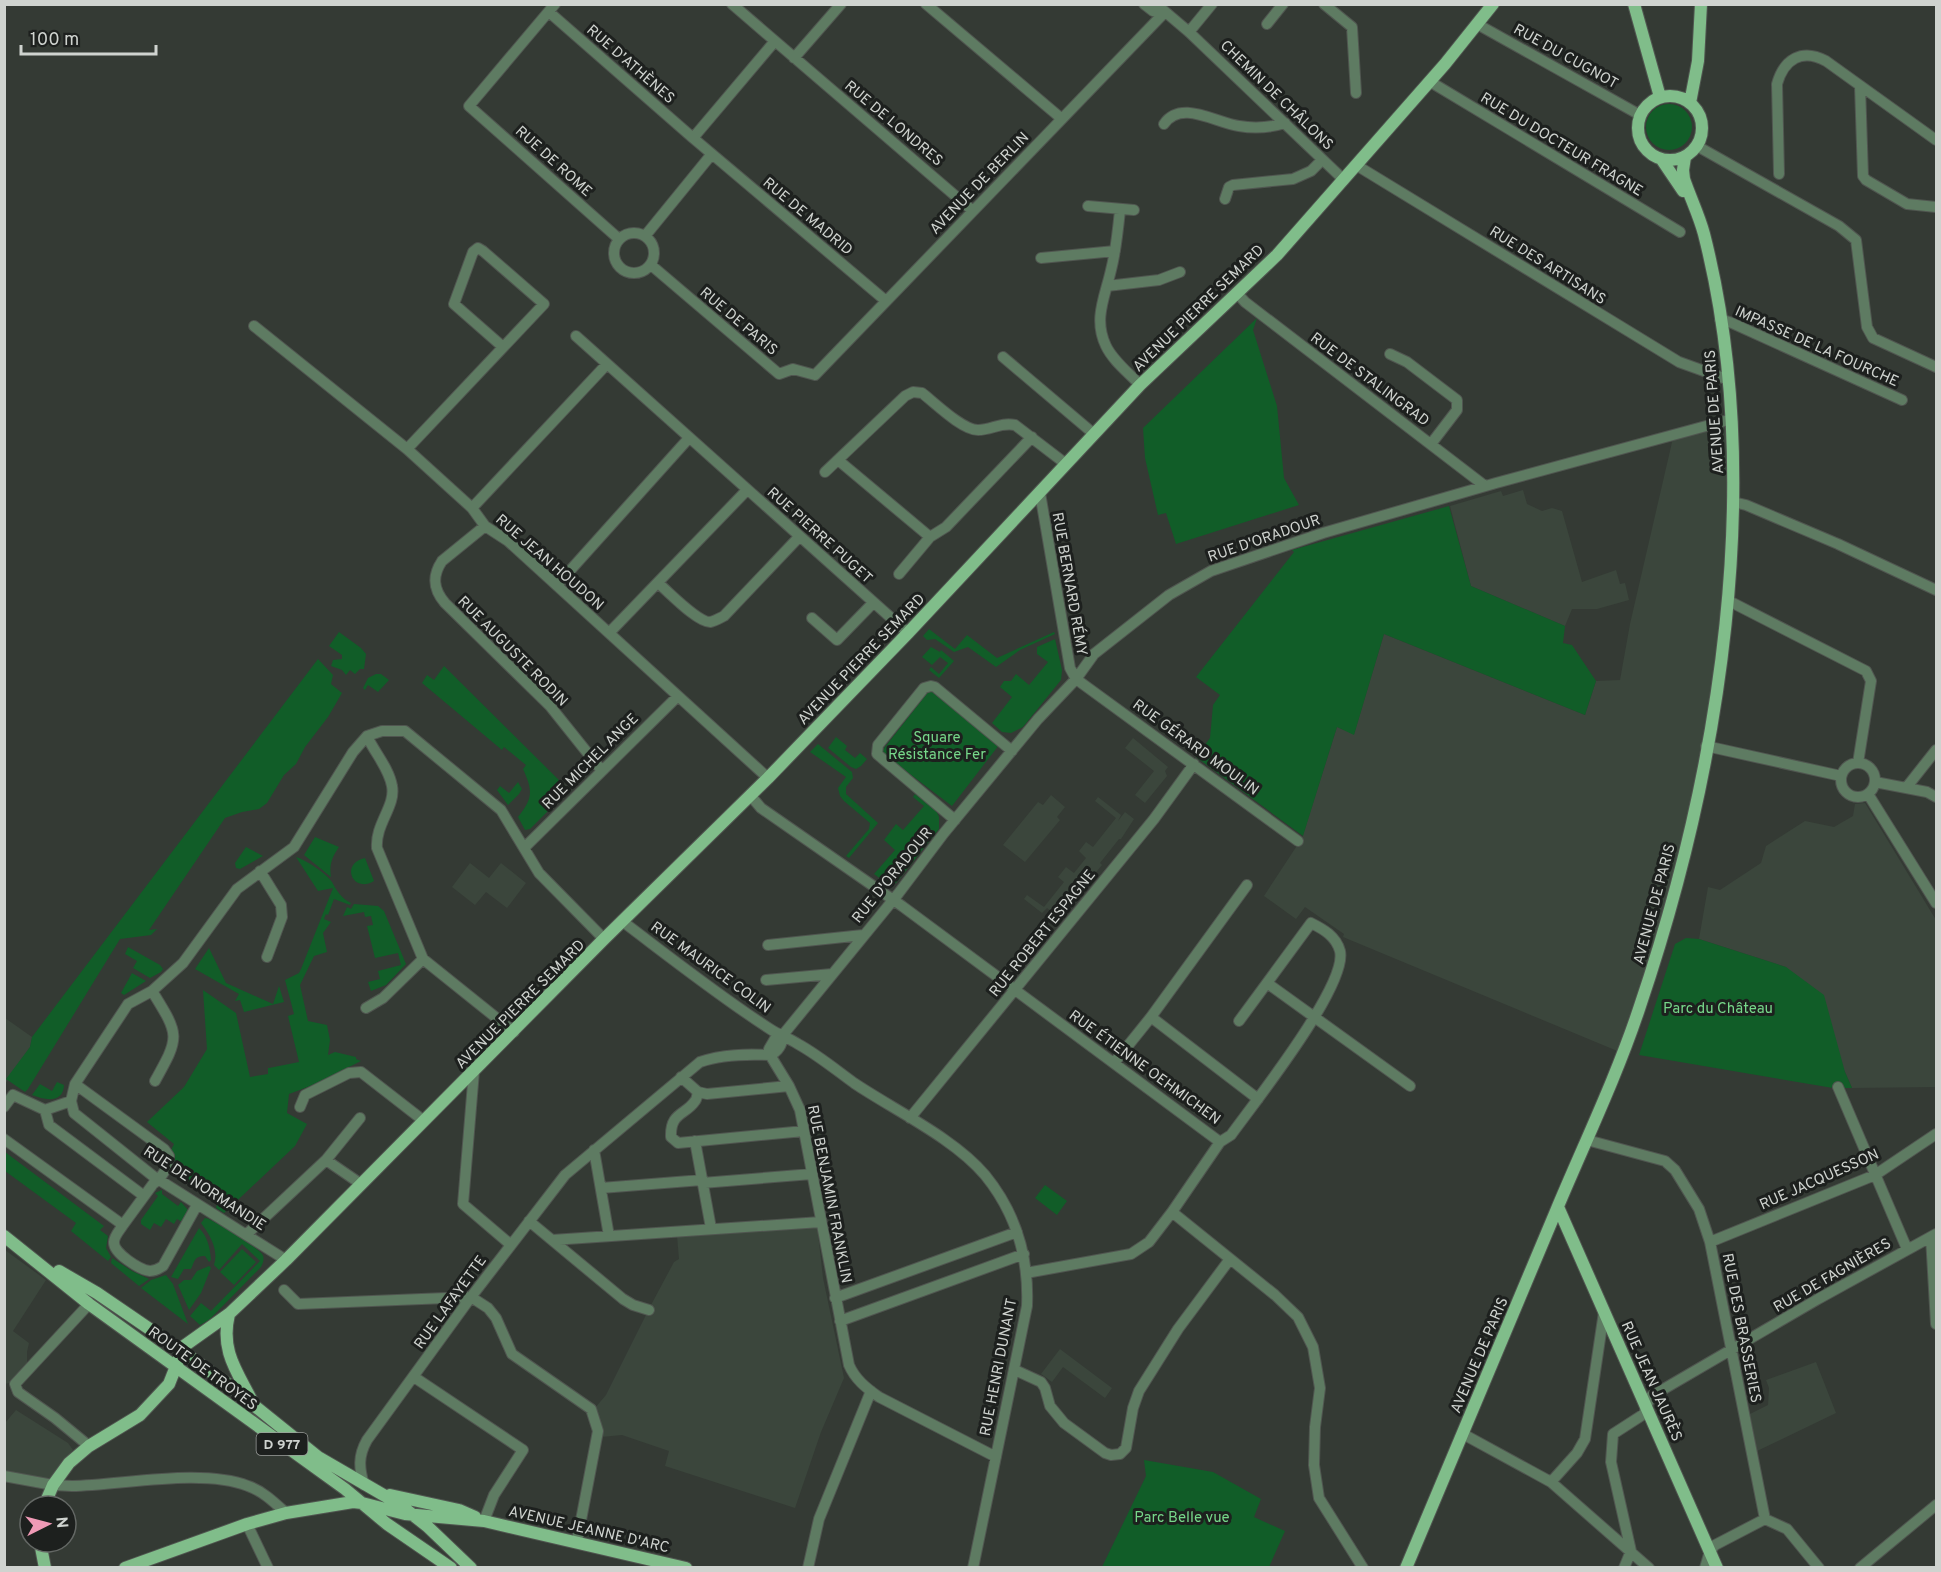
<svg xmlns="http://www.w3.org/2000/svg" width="1941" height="1572" font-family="Overpass,sans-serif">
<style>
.built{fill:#3b463c}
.green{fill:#115d28}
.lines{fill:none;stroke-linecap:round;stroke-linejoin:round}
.minor-casing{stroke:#505650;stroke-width:12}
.major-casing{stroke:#505650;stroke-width:14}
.minor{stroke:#5e7b62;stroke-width:10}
.major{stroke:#80bd8a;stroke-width:12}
.labels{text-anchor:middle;stroke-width:6;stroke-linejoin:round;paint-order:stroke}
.shield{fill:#1d201e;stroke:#9a9d9a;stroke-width:1.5}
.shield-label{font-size:14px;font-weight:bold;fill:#cfd3cf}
.street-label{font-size:15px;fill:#cfd3cf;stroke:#1d201e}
.park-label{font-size:15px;fill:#77d88a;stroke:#1d201e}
</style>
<rect width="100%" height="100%" fill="#343a34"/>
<path class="built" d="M1733 417 1714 719 1627 1055 1343 937 1344 934 1305 907 1296 919 1264 896 1302 838 1337 727 1354 734 1384 634 1585 715 1596 681 1620 680 1630 624 1673 438Z
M1523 490 1527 504 1542 511 1552 508 1562 511 1582 582 1616 570 1620 584 1625 583 1629 600 1597 609H1572L1565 626 1471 586 1450 506 1501 491 1503 496Z
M1133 738 1168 767 1165 771 1167 776 1145 803 1135 795 1154 771 1125 748Z
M1051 795 1065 807 1057 817 1060 820 1025 862 1003 845 1038 802 1043 805Z
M1098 797 1121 815 1118 821 1125 812 1134 819 1121 839H1119L1100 863 1102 865 1087 883 1085 882 1058 917 1047 908 1042 913 1024 899 1027 895 1044 907 1064 882 1058 877 1066 867 1074 873 1086 858 1079 851 1086 842 1093 847 1116 818 1095 801Z
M1865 803 1936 920V1087L1852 1088 1845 1072 1786 967 1699 939 1708 887 1720 890 1761 863 1766 846 1805 821 1834 827 1853 816 1855 804Z
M470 863 489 878 501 863 526 883 507 908 486 892 475 905 452 887Z
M5 1018 32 1037 30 1047 5 1084Z
M817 1224 823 1278 844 1378 821 1432 795 1508 665 1466 669 1451 622 1435 601 1437 595 1408 606 1395 651 1305 674 1262 679 1259 677 1236Z
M5 1250 46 1280 13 1331 29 1343 27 1352V1364L9 1383 5 1384Z
M1060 1349 1112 1388 1105 1398 1063 1367 1052 1382 1041 1374Z
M1816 1362 1836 1413 1757 1451 1750 1414 1768 1405 1769 1388 1766 1380Z
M16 1410 68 1443 73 1450 60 1466 50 1482 5 1474V1423Z"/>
<path class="green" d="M1646 127a23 23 0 1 1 46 0a23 23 0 1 1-46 0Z
M1257 318 1253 330 1277 406 1284 478 1299 505 1176 544 1166 513 1158 515 1145 458 1143 428Z
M1449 506 1471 586 1565 626 1563 643 1572 645 1596 681 1585 715 1384 634 1354 735 1337 727 1303 836 1196 757 1210 738 1213 705 1220 695 1196 677 1294 552 1292 550Z
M929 629 955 649 967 635 997 658 1054 632 1055 634 1020 650 996 667 968 647 954 652 935 639 927 640 923 636Z
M339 632 361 648 366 654 364 669H360L355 674 350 670 346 675 342 670 331 666 333 660 342 659V655L329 646Z
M1055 639 1062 670 1061 680 1023 727 1011 733 1002 732 992 723 1012 697 1000 687 1004 681H1011L1016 674 1029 685 1048 662 1037 654V647Z
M931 647 940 652 941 650 954 661 939 678 929 670 931 667 939 674 948 663 940 657 932 665 922 657Z
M318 659 333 675 331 684 342 693 328 717 305 747 296 764 284 775 267 803 259 809 242 812 225 818 149 930 157 929 151 935 120 939 28 1089 25 1092 6 1079 30 1047 32 1037Z
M444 666 569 790 530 829 525 830 518 817C533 798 533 791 523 769L526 765 504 747 502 750 422 683 427 675 434 680Z
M376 674H381L389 680 378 692 368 685 365 690 363 688 368 678Z
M929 691 932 692 999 745 952 806 881 752Z
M836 737 847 746 845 750 855 758 860 753 867 759 861 766 856 769 851 767 828 748Z
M818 744 852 772 853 778 846 787V794L878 823 849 858 846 856 869 829 870 823 844 801 840 796 838 788 846 777 810 752Z
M518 782 522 789 519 794 508 805 497 790 500 786 509 793Z
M915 794 936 810 939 817V829L896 883 889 885 874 874 895 850 884 840 896 824 903 830 924 806 913 797Z
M315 837 339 847C332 857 329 865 331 877L304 855Z
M246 847 263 856 240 869 236 868 235 863Z
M296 857C306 860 327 874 332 882 337 891 341 898 351 903L350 905 334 899 328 915 326 914 324 919 331 922 323 933 327 952 314 956 300 985 308 1021 327 1025 330 1040 328 1055 335 1052 356 1057V1059L361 1061 313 1085 289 1094 287 1113 307 1124 295 1146 224 1213 216 1208 218 1200 174 1173V1155L171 1150 174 1144 147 1122 184 1087 207 1049 203 990 236 1013 250 1077 268 1074V1068H269L299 1062 288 1016 294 1014 285 980 299 973 301 969 333 888 318 891Z
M365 858 374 881C352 894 340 863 365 858Z
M354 904 378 906 384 911 406 964 386 985 371 991 368 982 380 979 378 971 401 965 398 953 375 958 367 926 373 925 371 916 365 917 364 912 343 916 347 907 351 909Z
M1686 938 1699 939 1786 967 1824 995 1845 1072 1852 1088H1845L1842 1085 1833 1088 1639 1055 1675 944Z
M128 947 160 965 163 969 161 972 150 978 133 968 137 961 125 954Z
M209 948 226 983 273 1004 279 986 284 1002 244 1012 240 1000 235 1001 239 994 195 969Z
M132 973 146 981 124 995 121 993Z
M57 1082 64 1085C63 1104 45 1100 32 1095L40 1084 52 1091Z
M5 1152 104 1226 100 1230 108 1236 106 1248 111 1257 108 1261 71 1231 76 1223 5 1171Z
M1045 1185 1067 1201 1057 1215 1035 1198Z
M162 1190V1194L178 1206 181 1202 188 1210 182 1222 177 1219 174 1224 166 1219 161 1227 154 1223 150 1230 141 1224V1220L158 1196 155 1193Z
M205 1218C212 1218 257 1247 262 1254 265 1258 263 1263 261 1267L209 1320 200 1325 190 1316 201 1303 211 1311 260 1261 242 1244 219 1270 214 1265C219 1250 210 1235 201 1223Z
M199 1228C208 1237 210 1248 211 1260L209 1262 205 1256C194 1256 195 1261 191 1269H184L178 1279 171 1277Z
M242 1249 256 1262 234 1285 220 1272Z
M112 1258 132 1271 149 1279 139 1286 111 1263Z
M209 1266 211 1268 201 1293 189 1310 178 1285 184 1280H191L197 1271Z
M166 1275 173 1284 188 1324 141 1288 151 1280Z
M1144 1460 1213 1472 1261 1499 1254 1517 1285 1531 1269 1567H1102L1146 1476Z"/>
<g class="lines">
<g class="minor-casing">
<path id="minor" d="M555 4 469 106 619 239
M732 4 775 41
M926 4 1062 119
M1144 4 1153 11 1164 12
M1156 4 1189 32 1344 180
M1324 4 1352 27 1356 93
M549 12 693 138
M1267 24 1283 4
M1477 24 1640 115
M1189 32 1212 4
M794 58 841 4
M1429 81 1680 232
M1860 86 1863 176 1866 180 1907 204 1936 207
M1164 124C1181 99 1216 123 1239 126 1256 129 1269 128 1285 123
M1697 146 1839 226 1856 240 1867 327 1873 338 1936 367
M1356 165 1679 362 1729 380
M1779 174 1777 84C1784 59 1802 48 1826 61L1936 140
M1225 199 1229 187 1233 185 1293 179 1311 171 1322 160
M1088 206 1134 210
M1120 210C1118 230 1116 251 1111 270 1105 297 1093 319 1106 346 1113 361 1129 373 1140 385
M614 253a20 20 0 1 1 40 0a20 20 0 1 1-40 0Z
M645 236 711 155
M1041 258 1115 251
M651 265 779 374 793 369 815 375 1165 12
M1107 286 1159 280 1180 272
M1237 293 1245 302 1485 486
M886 301 693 138 775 41 973 211
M1720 319 1732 323 1902 400
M254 326 407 449 472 508 485 526 508 541 768 778
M576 336 908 633
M1390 354 1407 362 1457 400V410L1431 444
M1003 357 1094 434
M407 449 544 304 483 251 478 248 473 252 454 304 503 347
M838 460 930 537
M825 472 905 396 913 392 922 393C934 402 962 430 978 430 992 430 1000 422 1015 425L1066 464
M1040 493 1070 668 1076 679 1298 841
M1733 502 1746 505 1838 544 1936 590
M472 508 607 364
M485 526 442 561C432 576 433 589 445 603L550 706 602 771
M899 574 930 537 946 527 1032 437
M658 583C669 592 697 622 710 622 715 621 720 618 724 616L799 537
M557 585 689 438
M1727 600 1866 671 1871 681 1858 763
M812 618 837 640 873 603
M609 633 747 490
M367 736C374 752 389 768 392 786 396 806 375 824 377 848L423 959 514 1032
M1706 746 1841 776
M1841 780a17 17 0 1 1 34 0a17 17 0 1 1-34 0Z
M1875 782 1927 792 1936 797
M1906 788 1936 750
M1868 794 1936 903
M750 795 761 808 902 906 1220 1142
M955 820 877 754 878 745 924 688 931 686 935 687 1012 751
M524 848 678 696
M260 871 281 905 282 917 267 957
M622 921C671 958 719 996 770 1029 779 1035 789 1038 798 1044 818 1055 836 1070 854 1083 894 1110 954 1138 985 1175 1016 1213 1029 1257 1027 1306L973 1568
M768 945 863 935
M766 980 832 974
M1267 983 1410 1086
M152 991C180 1036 180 1036 155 1081
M366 1008 383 998 423 959
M1151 1017 1258 1099
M1239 1021 1311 923C1323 929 1336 936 1340 951 1348 985 1254 1103 1231 1135L1220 1142 1172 1212 1275 1295 1298 1317 1313 1347 1320 1388 1315 1427 1314 1465 1319 1498 1363 1568
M770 1055 769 1049 776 1037 782 1036 898 894 944 833 1038 719 1076 679 1094 654 1169 595 1211 571 1323 533 1496 483 1732 419
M770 1055 789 1086 800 1110 849 1365C855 1379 866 1388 879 1397L996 1457
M770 1055C778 1052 783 1044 782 1036
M1114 1063 1151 1017 1247 885
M474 1071 463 1204 511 1245
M681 1077 698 1092 707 1094 789 1086
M1838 1087 1907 1249
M698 1092C697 1095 697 1099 695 1101 686 1115 670 1112 671 1137L678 1143 804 1131
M4 1107 13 1095 45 1110 49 1125 144 1196
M300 1107 305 1095 349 1073 361 1072 424 1121
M45 1110 71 1101
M910 1118 1154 819 1194 764
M4 1139 123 1225 153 1184C162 1178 169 1166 169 1156L164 1149 75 1084
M1587 1140 1665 1161 1675 1170 1699 1209 1710 1242 1765 1519 1787 1529 1819 1568
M695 1141 711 1228
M594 1150 609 1236
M326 1160 360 1118
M702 1183 812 1174
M601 1188 702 1180
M529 1221 623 1299 633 1305 649 1310
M123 1225C120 1230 114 1236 114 1242 113 1253 140 1270 150 1271 156 1271 158 1269 163 1266L197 1205
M247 1234 326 1160 361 1184
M1931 1237 1936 1324
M552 1240 821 1222
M1710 1242 1875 1175 1936 1134
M286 1260 153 1176 74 1113 71 1101 75 1084 128 1004 152 991 183 963 237 889 294 847 353 752 367 736 382 731H405L501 810 539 873 604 939
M1026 1273 1131 1254 1149 1242 1172 1212
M284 1290 298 1304 471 1297 488 1308 496 1318 512 1354 591 1409 598 1431 577 1541
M835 1298 1017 1232
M840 1321 1024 1254
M1015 1370 1041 1382 1045 1388 1050 1406 1064 1423 1105 1453 1111 1455 1120 1454 1126 1448 1133 1408 1139 1391 1178 1329 1230 1259
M414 1377 523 1450 494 1495 484 1521
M1463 1434 1551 1482 1649 1568
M89 1446 55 1418 18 1392 15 1384 89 1304
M4 1476 53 1485 72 1486C123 1485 202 1468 248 1486 263 1491 275 1503 286 1513
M1551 1482 1577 1453 1585 1439 1604 1312
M364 1485C359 1468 358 1456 367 1440L471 1297 565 1175 700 1062C722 1054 747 1054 770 1055
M247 1524 268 1568
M808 1568 819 1519 871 1391
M1624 1568 1631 1551 1611 1462 1613 1434 1644 1414 1650 1397 1818 1299 1936 1234
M1705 1568 1710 1551 1715 1545 1765 1519
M1860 1568 1936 1505"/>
</g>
<g class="major-casing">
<path id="major" d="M1634 4 1660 97
M1638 128a32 32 0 1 1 64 0a32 32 0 1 1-64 0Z
M1690 103 1698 61 1701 4
M1662 160 1683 191
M1558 1207 1717 1568
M4 1236 89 1304 345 1489 387 1524 451 1568
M59 1271 97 1293 173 1345 225 1382 318 1457 399 1504 427 1526 471 1568
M229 1314C220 1351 237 1371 253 1403
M390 1495 459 1510 475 1517
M44 1506 53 1485 69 1463 89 1446 140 1415 169 1384 184 1346 229 1314 286 1260 604 939 768 778 908 633 1140 385 1277 255 1445 64 1493 4
M40 1542 45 1568
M125 1568 247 1524 286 1513 353 1502 362 1503 405 1514 484 1521 686 1568
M1406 1568C1456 1449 1506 1330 1556 1211 1584 1144 1616 1078 1639 1009 1720 770 1767 481 1704 234 1699 215 1690 197 1684 179L1683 170 1685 157"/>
</g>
<use href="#minor" class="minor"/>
<use href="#major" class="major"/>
</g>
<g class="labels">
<rect class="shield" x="256.5" y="1433" width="51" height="22" rx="4.5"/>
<g class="shield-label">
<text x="282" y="1449">D 977</text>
</g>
<g class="street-label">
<text transform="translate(1566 56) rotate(29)" y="5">RUE DU CUGNOT</text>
<text transform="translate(631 64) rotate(41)" y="5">RUE D'ATHÈNES</text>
<text transform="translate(1277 95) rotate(44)" y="5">CHEMIN DE CHÂLONS</text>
<text transform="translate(894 123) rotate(40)" y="5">RUE DE LONDRES</text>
<text transform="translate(1562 144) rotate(31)" y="5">RUE DU DOCTEUR FRAGNE</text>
<text transform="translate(554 161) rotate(42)" y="5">RUE DE ROME</text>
<text transform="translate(979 183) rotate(-46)" y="5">AVENUE DE BERLIN</text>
<text transform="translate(808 216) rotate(40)" y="5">RUE DE MADRID</text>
<text transform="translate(1548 265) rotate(32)" y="5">RUE DES ARTISANS</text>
<text transform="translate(1198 308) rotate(-44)" y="5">AVENUE PIERRE SEMARD</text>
<text transform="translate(739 321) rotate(40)" y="5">RUE DE PARIS</text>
<text transform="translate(1817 346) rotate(24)" y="5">IMPASSE DE LA FOURCHE</text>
<text transform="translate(1370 379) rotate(37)" y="5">RUE DE STALINGRAD</text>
<text transform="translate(1714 412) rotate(-94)" y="5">AVENUE DE PARIS</text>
<text transform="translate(820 535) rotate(42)" y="5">RUE PIERRE PUGET</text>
<text transform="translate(1264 538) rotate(-19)" y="5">RUE D'ORADOUR</text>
<text transform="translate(550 562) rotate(41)" y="5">RUE JEAN HOUDON</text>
<text transform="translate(1070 584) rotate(80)" y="5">RUE BERNARD RÉMY</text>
<text transform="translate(513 651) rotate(45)" y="5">RUE AUGUSTE RODIN</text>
<text transform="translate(861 659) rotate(-46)" y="5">AVENUE PIERRE SEMARD</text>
<text transform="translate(1196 747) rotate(36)" y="5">RUE GÉRARD MOULIN</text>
<text transform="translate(590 761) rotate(-45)" y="5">RUE MICHEL ANGE</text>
<text transform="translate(892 875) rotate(-51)" y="5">RUE D'ORADOUR</text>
<text transform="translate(1654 904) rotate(-75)" y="5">AVENUE DE PARIS</text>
<text transform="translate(1042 933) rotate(-51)" y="5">RUE ROBERT ESPAGNE</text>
<text transform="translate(711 967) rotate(36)" y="5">RUE MAURICE COLIN</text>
<text transform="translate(520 1004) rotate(-45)" y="5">AVENUE PIERRE SEMARD</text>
<text transform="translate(1145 1067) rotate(36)" y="5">RUE ÉTIENNE OEHMICHEN</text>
<text transform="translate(1819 1179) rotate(-24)" y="5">RUE JACQUESSON</text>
<text transform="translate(205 1188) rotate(33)" y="5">RUE DE NORMANDIE</text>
<text transform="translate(830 1194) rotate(79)" y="5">RUE BENJAMIN FRANKLIN</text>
<text transform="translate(1832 1275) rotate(-30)" y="5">RUE DE FAGNIÈRES</text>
<text transform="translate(450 1302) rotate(-54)" y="5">RUE LAFAYETTE</text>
<text transform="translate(1742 1328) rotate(79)" y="5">RUE DES BRASSERIES</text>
<text transform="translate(1479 1355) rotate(-67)" y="5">AVENUE DE PARIS</text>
<text transform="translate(998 1367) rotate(-79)" y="5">RUE HENRI DUNANT</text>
<text transform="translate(203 1368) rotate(36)" y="5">ROUTE DE TROYES</text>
<text transform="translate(1652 1381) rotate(66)" y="5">RUE JEAN JAURÈS</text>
<text transform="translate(589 1529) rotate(13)" y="5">AVENUE JEANNE D'ARC</text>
</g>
<g class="park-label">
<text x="937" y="742">Square<tspan x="937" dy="17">Résistance Fer</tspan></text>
<text x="1718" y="1013">Parc du Château</text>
<text x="1182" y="1522">Parc Belle vue</text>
</g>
</g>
<rect width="1941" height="1572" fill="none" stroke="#cfd3cf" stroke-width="12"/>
<g transform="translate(48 1524) rotate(84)"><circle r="28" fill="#1d201e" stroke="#646865" stroke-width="1.5"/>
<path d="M0-4.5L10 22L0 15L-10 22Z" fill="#f09ab6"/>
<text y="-9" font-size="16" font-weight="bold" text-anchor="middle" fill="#cfd3cf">N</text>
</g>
<path d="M21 45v9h135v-9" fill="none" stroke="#cfd3cf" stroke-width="3"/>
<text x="30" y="45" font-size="18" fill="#cfd3cf" stroke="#1d201e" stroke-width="4.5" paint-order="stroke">100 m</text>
</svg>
